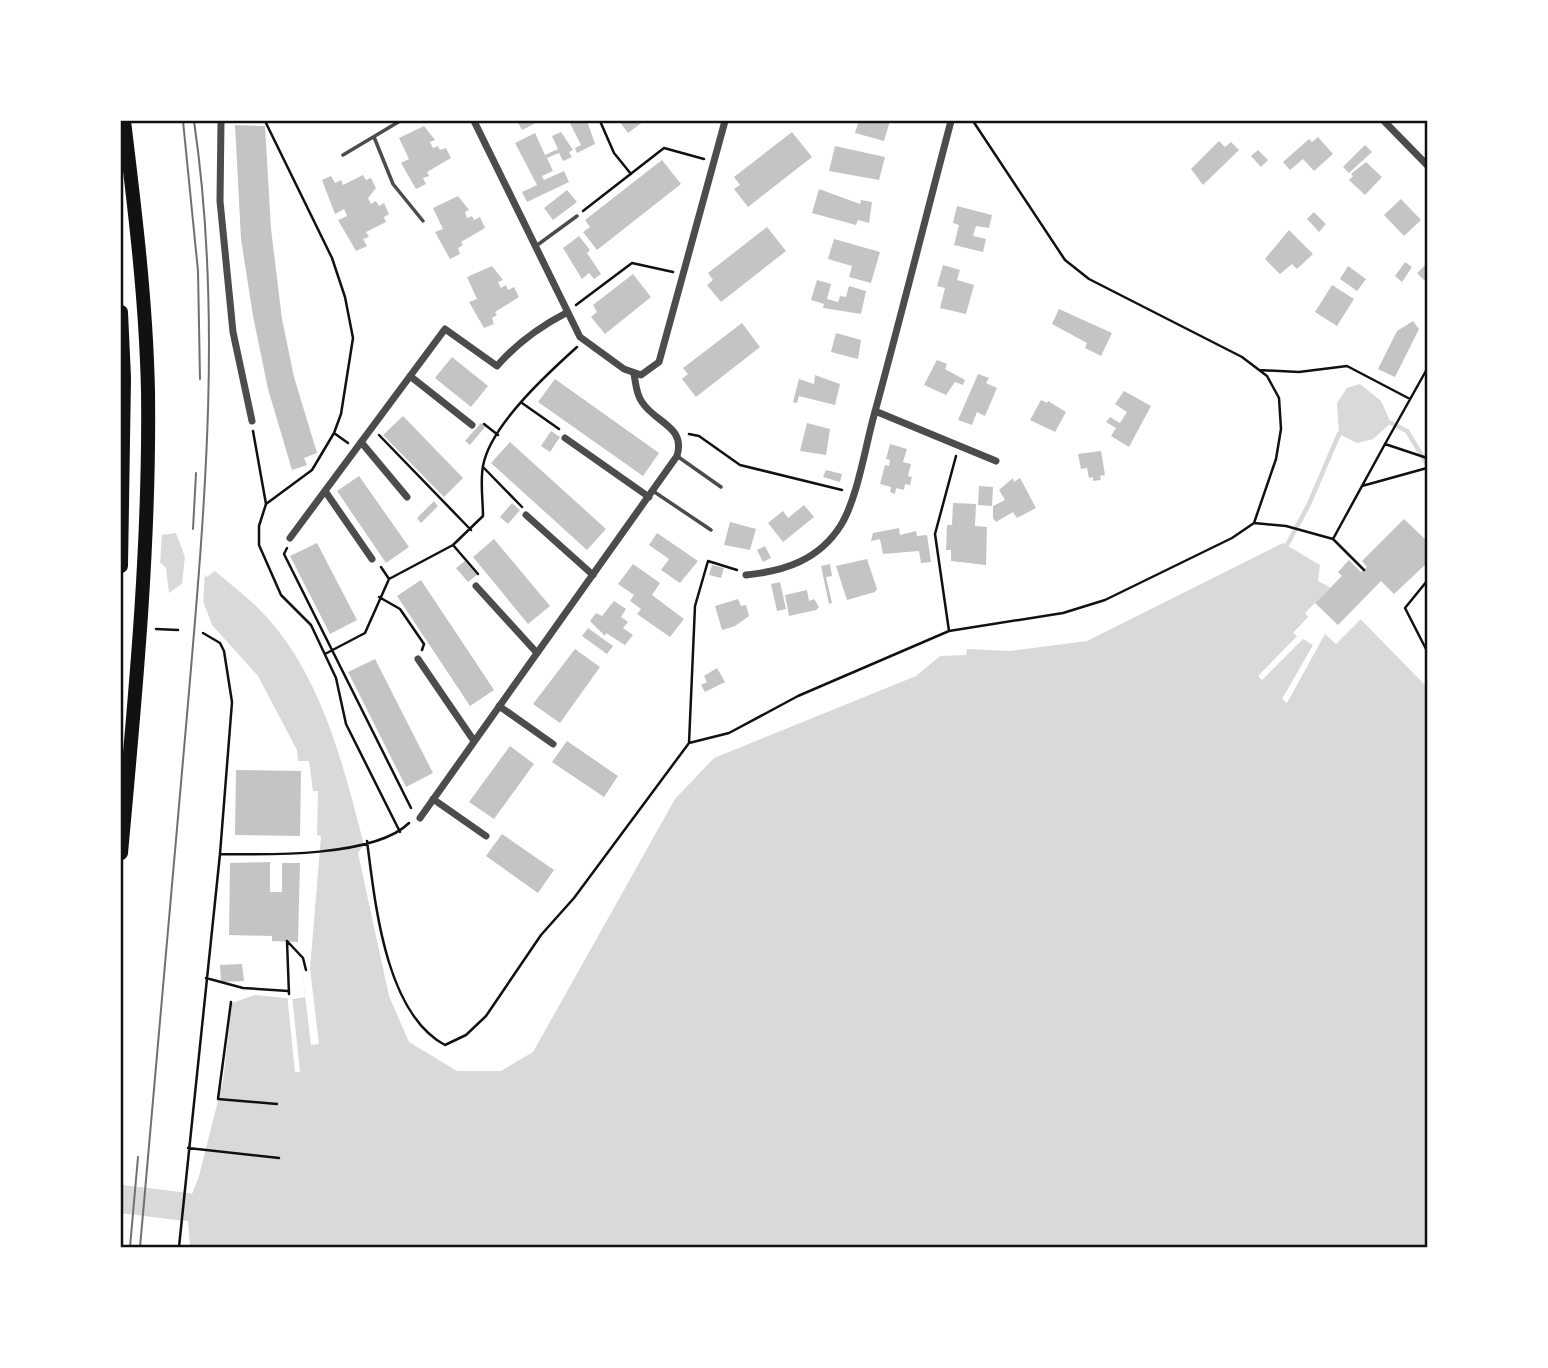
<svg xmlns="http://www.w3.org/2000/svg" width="1548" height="1368" font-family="'Open Sans',sans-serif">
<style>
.water{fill:#d9d9d9}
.pier{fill:#fff}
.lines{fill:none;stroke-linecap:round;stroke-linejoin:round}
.stream{stroke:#d9d9d9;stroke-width:4.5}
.river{stroke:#d9d9d9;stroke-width:28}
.building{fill:#c4c4c4}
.path{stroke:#111;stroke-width:2.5}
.service{stroke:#4c4c4c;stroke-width:3.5}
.minor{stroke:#4c4c4c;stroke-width:7}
.motorway{stroke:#111;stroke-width:14}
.tram{stroke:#707070;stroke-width:2}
.neatline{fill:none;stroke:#111;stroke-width:2.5}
</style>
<rect width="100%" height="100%" fill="#fff"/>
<path class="water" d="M1360 384 1381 401 1391 423 1373 439 1357 443 1339 434 1337 403 1347 388Z
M121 526 161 535 176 533 185 557 207 577 215 571C230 584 246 596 260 610 321 672 343 764 364 845L358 853 389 996 409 1042 457 1071H501L533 1052 675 799 714 758 916 676 940 656 966 655 967 649 1010 651 1087 641 1283 543 1320 565 1318 581 1328 586 1427 687V1247H190L187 1207 199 1176 223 1081 232 1003 255 995 294 999 305 997 302 970 310 969 321 836 317 835 318 791H313L309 761H298L297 750 258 676 212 625 203 601 183 583 169 593 166 568Z"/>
<path class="pier" d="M121 495 162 533 160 564 121 528Z
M185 555 205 573 203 604 182 585Z
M1332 586 1363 617 1336 644 1325 634 1287 703 1282 699 1313 645 1303 639 1262 680 1258 676 1297 636 1293 633 1308 617 1305 613Z
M310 969 319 1044 311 1045 302 970Z
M287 994 292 995 300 1072H295Z"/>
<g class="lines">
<path class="stream" d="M1391 423 1407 431 1427 464
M1287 545 1309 504 1339 434"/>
<path class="river" d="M121 1199 187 1207"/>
</g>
<path class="building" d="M517 121H540L522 130Z
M569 121H587L595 144 577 153 575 148 581 145Z
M619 121H644L628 133Z
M890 121 884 141 855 133 858 123 851 122Z
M235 125 265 126 271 229 282 319 294 377 317 453 304 458 307 465 292 470 268 389 253 316 241 239Z
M424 126 435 140 430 142 433 148 438 146 440 150 446 148 451 158 427 172 429 176 423 178 426 184 416 189 401 163 409 159 399 138Z
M561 132 573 150 569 152 572 157 563 161 559 153 547 158 553 171 542 176 544 180 564 171 569 182 527 202 522 192 537 185 515 143 535 133 545 155 558 149 552 136Z
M792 132 812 157 748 207 734 189 740 185 734 177Z
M1318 137 1333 154 1314 171 1303 159 1290 170 1283 162 1309 139 1312 142Z
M1219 141 1225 147 1231 142 1239 150 1203 185 1191 169Z
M1365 145 1372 152 1349 173 1343 167Z
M835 146 885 157 879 180 829 171Z
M1258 150 1268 160 1261 167 1251 156Z
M662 160 681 184 597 250 583 232 590 227 585 220Z
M1366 162 1382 177 1365 195 1349 180 1353 176 1351 174Z
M363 175 366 180 371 178 376 188 368 198 371 204 376 201 379 206 384 203 389 214 384 217 386 222 366 232 369 237 363 239 367 246 356 251 338 220 347 216 344 209 335 214 322 180 331 176 335 183 341 180 343 185Z
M819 189 860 204 861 200 872 202 869 223 858 220 856 225 812 213Z
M567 190 577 202 553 220 544 208Z
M458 196 469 210 465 212 467 218 472 216 474 220 480 217 485 228 461 242 463 245 458 248 460 254 450 259 435 232 443 229 433 208Z
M1401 199 1421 220 1404 236 1384 215Z
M957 206 992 215 989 228 976 226 973 236 986 239 983 252 954 245 959 225 953 223Z
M1314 212 1326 224 1319 232 1307 219Z
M767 227 786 251 721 302 707 285 713 280 708 273Z
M1289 230 1313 254 1297 269 1292 264 1280 274 1265 259Z
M579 236 590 250 587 253 601 274 594 279 589 273 582 279 563 248Z
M834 239 880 252 871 283 849 277 852 266 828 259Z
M1405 262 1412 267 1402 282 1395 276Z
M1427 263V283L1417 273Z
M943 265 960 270 957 280 974 285 966 314 940 308 945 288 937 286Z
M492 266 503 280 498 282 501 288 506 285 508 290 514 287 519 297 495 312 497 315 492 318 494 324 484 328 469 302 477 299 467 277Z
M1348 266 1366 279 1357 291 1340 279Z
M633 274 651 297 605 334 591 317 597 312 593 305Z
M817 280 831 284 827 299 838 302 840 296 846 297 849 286 866 291 861 314 823 308 824 304 811 300Z
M1332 285 1354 299 1337 326 1315 312Z
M1059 309 1112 333 1101 356 1085 348 1087 343 1052 324Z
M1413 321 1419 329 1395 377 1378 369 1397 331Z
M742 323 760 347 696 397 682 379 688 374 683 368Z
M836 333 861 340 858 359 831 352Z
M452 357 488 386 471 407 435 378Z
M937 360 947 364 945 369 965 380 963 385 955 382 946 395 924 385Z
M978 374 989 378 986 383 997 388 985 416 977 412 972 425 958 420Z
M815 375 840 384 835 405 799 396 797 403 793 402 799 379 814 384Z
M555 379 659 453 643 476 538 402Z
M1124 391 1151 406 1129 447 1111 436 1116 428 1106 422 1110 417 1120 423 1127 412 1115 404Z
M1041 400 1047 403 1048 401 1066 412 1055 432 1030 420Z
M403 416 463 478 444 497 383 435Z
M481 423 485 427 470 445 465 441Z
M807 423 830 429 826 455 800 451Z
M551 431 560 437 550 452 541 446Z
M510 442 606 529 587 550 491 463Z
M890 444 907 449 903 462 911 464 908 476 912 477 910 485 905 484 904 490 896 488 895 494 890 492 891 487 880 484 885 465 889 466 890 460 886 459Z
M1101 451 1105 475 1100 476 1101 480 1093 481V477L1089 478 1087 468 1081 469 1078 454Z
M826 470 842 474 840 482 823 477Z
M359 476 409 547 386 563 337 491Z
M1013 478 1014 482 1020 478 1036 508 1017 518 1013 512 996 522 993 518V506L1005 500 999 490Z
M979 486 993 487 992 506 978 505Z
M434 501 438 506 421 523 417 518Z
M512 503 520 510 508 524 500 517Z
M953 503 976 504 975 526 987 527 986 565 951 561V550H946L947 525H952Z
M804 505 814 517 783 542 768 523 783 511 788 518Z
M1404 519 1427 541V563L1394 594 1381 581 1338 625 1315 603 1342 576 1338 572 1349 560 1361 572 1367 567 1362 561Z
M730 522 756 529 750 550 724 545Z
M899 528 900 535 916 531 917 536 927 535 931 562 921 563 919 551 883 554 880 539 871 541 873 533Z
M657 533 698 561 680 583 661 570 669 559 649 545Z
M494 539 550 606 528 624 473 557Z
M317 543 357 620 330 634 290 556Z
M765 546 771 558 763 562 757 550Z
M867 559 877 589 875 592 847 600 836 566Z
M465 561 477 575 468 582 456 568Z
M633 564 660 583 652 595 684 619 670 637 637 614 641 609 630 601 634 595 618 584Z
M830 564 832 576 826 577 832 603 829 604 821 566Z
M712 565 724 568 721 578 709 575Z
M421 580 494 690 470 706 397 596Z
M780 582 786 609 777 611 771 584Z
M807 590 809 601 814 599 819 607 816 610 789 616 785 595Z
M738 599 741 606 746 605 749 616 735 626 722 630 715 606Z
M614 601 626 609 621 617 628 622 623 628 633 635 625 645 606 633 605 636 590 621 596 613 602 616Z
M588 628 613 646 607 654 582 636Z
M575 649 600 667 560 723 533 704Z
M375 659 433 773 406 787 348 672Z
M717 668 725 682 705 692 701 685 707 682 704 676Z
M567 741 618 776 604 797 552 762Z
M510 746 534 764 494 819 469 802Z
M236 770 301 771 300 836 235 835Z
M502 834 554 870 538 893 486 856Z
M270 862V892H282V863H300L298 942 272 941V936L229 935 230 863Z
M242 964 244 981 221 982 220 965Z"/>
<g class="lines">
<path class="path" d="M265 121 332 258 345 297 353 338 341 414 334 433 312 470 266 504 259 526V545L281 595 311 625 336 678 346 724 400 832
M600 121 614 153 631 174
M583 211 664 148 704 159
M576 305 632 263 673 272
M1259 370 1299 372 1347 366 1410 399
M522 403 559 429
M484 424 498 435
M253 431 266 504
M334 433 348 443
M689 434 699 436 740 465 842 490
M379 435 471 530
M1385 444 1427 369
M483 467 522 507
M1362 486 1427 468
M1254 523 1286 526 1333 539 1385 444 1427 458
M1333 539 1364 570
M453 545 478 574
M287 548 284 554 411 808
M381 567 389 579
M1427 581 1405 608 1427 651
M379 597 400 609 424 644 422 650
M156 629 178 630
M949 631 935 534 956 456
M325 654 365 633 389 579 453 545 483 516C483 500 480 482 483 466 490 426 547 374 577 347
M689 743 695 606 708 561 737 570
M367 841C375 902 385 1013 445 1045L466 1035 486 1016 541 935 574 898 689 743 729 733 798 696 949 631 1063 613 1105 600 1232 538 1254 523 1276 459 1281 429 1279 398 1267 376 1242 357 1089 279 1065 260 973 121
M220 854C267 855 375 857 409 823
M287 941 289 994
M287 941 303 958 306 970
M206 978 243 988 288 991
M231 1002 218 1099 277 1104
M188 1148 279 1158
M179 1247 220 854 232 702 224 651 220 643 203 633"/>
<path class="service" d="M374 137 393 184 423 221
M343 155 400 121
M536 246 577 216
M677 456 721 487
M653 491 711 530"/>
<path class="minor" d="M221 121 220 201 233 332 252 421
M474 121 580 337 624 369 641 375 659 362 725 121
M1384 121 1427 165
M410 376 472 425
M875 411 996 461
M565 438 649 497
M361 442 407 497
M325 491 372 559
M526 515 593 575
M290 538 445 329 497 366C517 343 539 327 566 313
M746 575C785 571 819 560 841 525 857 499 865 449 873 419 900 320 925 220 951 121
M476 586 537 653
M418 659 474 741
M499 706 553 744
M433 799 486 836
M420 818 677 456C686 426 655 423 642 402 636 394 636 384 634 374"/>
<path class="motorway" d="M121 312 124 378 121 566
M121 853C135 699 150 546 148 391 146 300 135 211 124 121"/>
<path class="tram" d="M183 121 198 271 200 379
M193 529 196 473
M130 1247 138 1157
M140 1247C156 1070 171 893 187 715 204 517 223 319 194 121"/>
</g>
<rect width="1548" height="1368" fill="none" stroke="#ffffff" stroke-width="245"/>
<rect x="122" y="122" width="1304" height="1124" class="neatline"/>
</svg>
